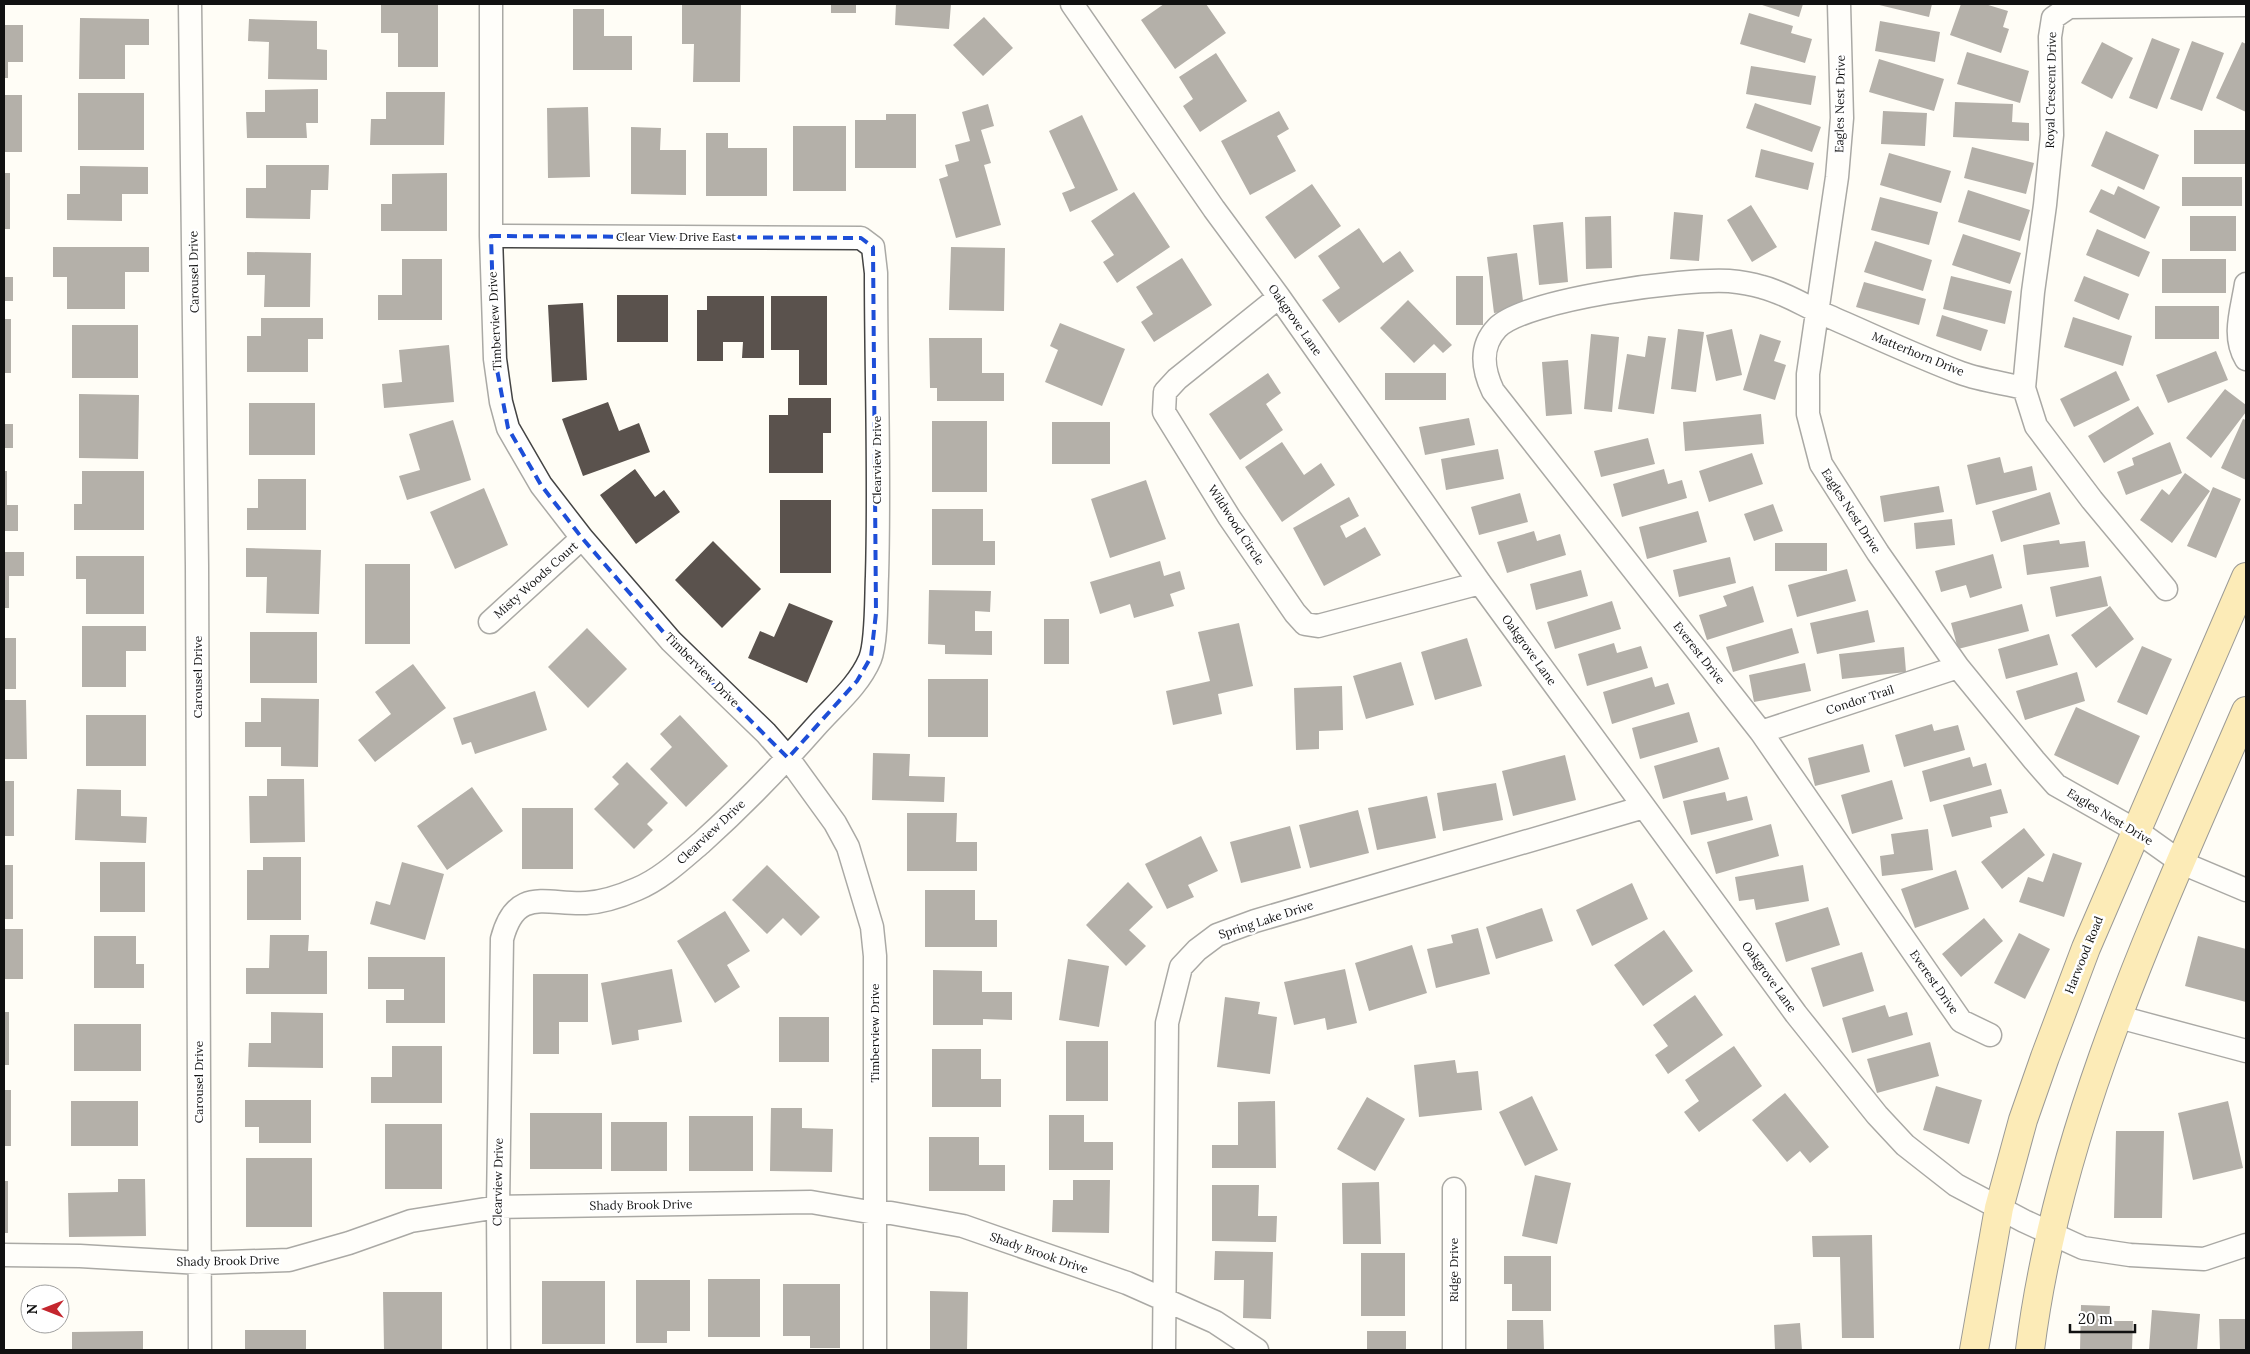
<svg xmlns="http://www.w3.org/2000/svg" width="2250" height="1354" font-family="Lora,serif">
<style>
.building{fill:#5a524d}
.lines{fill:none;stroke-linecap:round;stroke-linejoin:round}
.minor-casing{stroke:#444;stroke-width:25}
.major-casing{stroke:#222;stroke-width:30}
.minor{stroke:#fff;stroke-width:22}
.major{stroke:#f9d66b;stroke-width:28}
.marked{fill:none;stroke:#1d4ed8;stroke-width:4;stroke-dasharray:10 6;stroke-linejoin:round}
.labels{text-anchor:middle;stroke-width:5;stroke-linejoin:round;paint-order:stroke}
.street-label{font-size:12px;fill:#111;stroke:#fff}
</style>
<rect width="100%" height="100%" fill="#fffdf5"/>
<path class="building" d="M381 4H438V67H398V33H381Z
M682 4H741L740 82H693L694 44H682Z
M831 4H856V13H831Z
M896 4H951L949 29 895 25Z
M1164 4H1206L1226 33 1175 69 1141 20Z
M1759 4H1803L1799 17Z
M1875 4H1932L1929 17Z
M1961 4H1985L2008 11 2003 27 2009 29 2001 53 1950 35Z
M573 9H604V36H632V70H573Z
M1749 13 1793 26 1791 33 1812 39 1805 63 1740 44Z
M984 17 1013 48 983 76 953 45Z
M80 18 149 19V45H125V79H79Z
M249 19 317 21V49L327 50V80L268 79 269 42 248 41Z
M1880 21 1940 32 1935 62 1875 51Z
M4 25H23V62H8V78H4Z
M2152 38 2180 49 2157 109 2129 98Z
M2192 41 2224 53 2202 111 2170 99Z
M2102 42 2133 58 2112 99 2081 83Z
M2242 42 2246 44V112L2216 98Z
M1967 52 2029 71 2020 103 1957 84Z
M1216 53 1247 101 1200 132 1183 106 1193 99 1179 77Z
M1879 59 1944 79 1934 111 1869 92Z
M1751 66 1816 76 1811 105 1746 94Z
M318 89V123H306L307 138H247L246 112H265V90Z
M386 92H445L444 145H370L371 119H386Z
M78 93H144V150H78Z
M4 95H22V152H4Z
M1955 102 2013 104 2012 122 2029 123V141L1953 137Z
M1755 103 1821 127 1812 152 1746 128Z
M988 104 994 126 981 130 991 163 984 165 1001 225 956 238 939 179 948 176 945 165 959 161 955 145 970 141 962 112Z
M588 107 590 177 548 178 547 108Z
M1279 111 1289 129 1277 136 1296 171 1250 195 1221 141Z
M1883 111 1927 113 1925 146 1881 144Z
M886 114H916V168H855V120H886Z
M1082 115 1118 190 1070 212 1062 193 1075 188 1049 131Z
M793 126H846V191H793Z
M631 127 661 128 660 150H686V195L631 194Z
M2194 130H2246V164H2194Z
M2106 131 2159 155 2144 190 2091 166Z
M706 133H728V148H767V196H706Z
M1972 147 2034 163 2026 194 1964 178Z
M1761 149 1814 163 1808 190 1755 177Z
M1889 153 1951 171 1941 203 1880 185Z
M266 165H329L328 190H311L310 219 246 218V188H266Z
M80 166 148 167V194H122V221L67 220V194H80Z
M4 173H10V229H4Z
M447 173V231H381V204H392V174Z
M2182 177H2242V206H2182Z
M1312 184 1341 226 1295 259 1265 217Z
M2118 186 2160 207 2145 239 2089 212 2101 189 2114 195Z
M1968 190 2030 210 2020 241 1958 222Z
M1134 192 1170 247 1117 283 1103 262 1114 255 1091 221Z
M1880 197 1938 212 1929 245 1871 230Z
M1751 205 1777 247 1752 262 1727 220Z
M1674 212 1703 215 1699 261 1670 259Z
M1611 216 1612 268 1586 269 1585 217Z
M2190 216H2236V251H2190Z
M1563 222 1568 282 1539 285 1533 225Z
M1359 228 1383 263 1400 251 1414 271 1339 323 1322 300 1340 288 1318 256Z
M2097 229 2150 252 2139 277 2086 255Z
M1963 234 2021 253 2010 284 1952 265Z
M1875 241 1932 260 1923 291 1864 272Z
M53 247H149V272H125V309H67V277H53Z
M951 247 1005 248 1004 311 949 310Z
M247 252 311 253 310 307H264L265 275H247Z
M1517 253 1524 309 1494 313 1487 257Z
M1182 258 1212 305 1154 342 1141 322 1153 314 1136 287Z
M402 259H442V320H378V295H402Z
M2162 259H2226V293H2162Z
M1456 276H1483V325H1456Z
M1951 276 2012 291 2005 324 1943 309Z
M2084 276 2129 294 2119 320 2074 301Z
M4 277H13V301H4Z
M1864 282 1926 299 1919 325 1856 307Z
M617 295H668V342H617Z
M707 296H764V358H742L743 342H723V361H697V310H707Z
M771 296H827V385H799V350H771Z
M1408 300 1452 345 1443 353 1434 344 1414 363 1380 328Z
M583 303 587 380 552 382 548 305Z
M2155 306H2219V339H2155Z
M1942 315 1988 330 1981 351 1936 336Z
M2073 317 2132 336 2123 366 2064 347Z
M261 318H323V339H308V372H247V336H261Z
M4 319H11V373H4Z
M1060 323 1125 349 1102 406 1045 382 1058 350 1050 346Z
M72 325H138V378H72Z
M1678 329 1704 332 1696 392 1671 389Z
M1732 329 1742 375 1716 381 1706 335Z
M1591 334 1619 337 1612 412 1584 409Z
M1760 334 1781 341 1774 361 1786 365 1775 400 1743 390Z
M1648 336 1666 338 1654 414 1618 409 1627 354 1645 357Z
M929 338H982V373H1004V401H937V388H930Z
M449 345 454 402 384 408 382 384 402 382 399 350Z
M2216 351 2228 380 2168 403 2156 375Z
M1568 360 1572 414 1546 416 1542 362Z
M2116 371 2130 400 2074 427 2060 399Z
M1268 373 1281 393 1266 404 1283 430 1240 460 1209 414Z
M1385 373H1446V400H1385Z
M2225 389 2246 405V412L2211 458 2186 438Z
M79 394 139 395 138 459 79 458Z
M788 398H831V433H823V473H769V415H788Z
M608 402 619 431 639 423 650 452 583 476 562 419Z
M249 403H315V455H249Z
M2138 406 2154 434 2104 463 2088 436Z
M1761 414 1764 444 1685 451 1683 422Z
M1469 418 1475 445 1425 455 1419 427Z
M2243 419 2246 420V480L2221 468Z
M453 420 471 480 407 500 399 476 420 470 409 434Z
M932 421H987V492H932Z
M1052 422H1110V464H1052Z
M4 424H13V448H4Z
M1648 438 1655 464 1601 477 1594 451Z
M1282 442 1304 475 1321 463 1335 485 1282 522 1245 467Z
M2170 442 2182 473 2126 495 2117 472 2134 465 2132 458Z
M1498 449 1504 479 1446 490 1441 459Z
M1752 453 1763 484 1709 502 1699 471Z
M2000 457 2004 473 2032 466 2037 490 1976 505 1967 465Z
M635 469 655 497 664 490 680 512 636 544 600 495Z
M1664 469 1668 484 1682 480 1687 498 1622 517 1613 484Z
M4 471H7V505H18V531H4Z
M82 471H144V530H74V504H82Z
M2185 473 2210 491 2172 543 2140 520 2162 489 2169 495Z
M258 479H306V530H247V508H258Z
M1146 480 1166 539 1110 558 1091 499Z
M1939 486 1944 512 1884 522 1880 496Z
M2213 487 2241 499 2216 558 2187 546Z
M484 488 508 545 455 569 430 512Z
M2050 492 2060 524 2001 542 1992 511Z
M1520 493 1528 522 1479 535 1471 507Z
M1349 497 1359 516 1340 526 1346 538 1365 527 1381 555 1324 586 1293 528Z
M780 500H831V573H780Z
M1773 504 1783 531 1754 541 1744 514Z
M932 509H983V541H995V565H932Z
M1698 511 1707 542 1647 559 1639 527Z
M1952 519 1955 545 1916 549 1914 523Z
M1534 531 1537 541 1560 534 1566 555 1507 573 1497 542Z
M2059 540 2060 544 2085 541 2089 567 2027 575 2023 545Z
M713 541 761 589 722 628 675 580Z
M1775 543H1827V571H1775Z
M246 548 321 550 319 614 266 613 267 577H246Z
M4 552H24V576H9V608H4Z
M1993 554 2002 588 1970 598 1966 585 1941 592 1935 571Z
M76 556H144V614H86V579H76Z
M1730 557 1736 583 1679 597 1673 570Z
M1160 561 1164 576 1180 571 1185 589 1170 594 1174 606 1134 618 1130 604 1100 614 1090 582Z
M365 564H410V644H365Z
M1847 569 1856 601 1797 617 1788 585Z
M1581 570 1588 596 1536 610 1530 584Z
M2101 576 2108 606 2056 617 2050 587Z
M1753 586 1764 622 1707 640 1699 615 1727 606 1723 596Z
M929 590 991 591 990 612 975 611V631H992V655L945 654V645L928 644Z
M1612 601 1621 629 1555 649 1547 622Z
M789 603 833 621 807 683 748 658 760 631 774 637Z
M2022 604 2029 631 1958 649 1951 623Z
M2110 606 2134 639 2096 668 2071 635Z
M1868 610 1875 642 1817 654 1810 623Z
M1044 619H1069V664H1044Z
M1239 623 1253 686 1218 694 1222 714 1173 725 1166 691 1210 681 1198 632Z
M82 626H146V651H126V687H82Z
M587 628 627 669 588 708 548 667Z
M1792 628 1799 653 1733 672 1726 647Z
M250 632H317V683H250Z
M2049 634 2058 665 2006 679 1998 649Z
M4 638H16V689H4Z
M1467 638 1482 686 1435 700 1421 652Z
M1614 643 1617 653 1641 646 1648 668 1587 686 1578 654Z
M2142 646 2172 659 2147 715 2117 702Z
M1904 647 1906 672 1842 679 1839 654Z
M1401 662 1414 705 1366 719 1353 676Z
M1805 663 1811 691 1754 702 1749 675Z
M413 664 446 708 375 762 358 740 391 714 375 692Z
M2077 672 2085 701 2025 720 2016 691Z
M1652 677 1655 687 1668 683 1675 704 1612 724 1603 692Z
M928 679H988V737H928Z
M1342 686 1343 730 1319 731V749L1296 750 1294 688Z
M535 691 547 730 475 754 471 742 462 745 453 718Z
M261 698 319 699 318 767 281 766V747H245V722H261Z
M4 700H26L27 759H4Z
M2076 707 2140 736 2118 785 2054 755Z
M1689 712 1698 742 1640 759 1632 728Z
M86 715H146V766H86Z
M680 715 728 766 686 807 650 769 672 747 660 734Z
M1932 724 1934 731 1958 725 1965 750 1904 767 1895 735Z
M1863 744 1870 772 1815 786 1808 758Z
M1719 747 1729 779 1663 799 1654 766Z
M873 753 910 754 909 776 945 777 944 802 872 800Z
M1565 755 1576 800 1513 816 1502 771Z
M1970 757 1973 767 1986 763 1992 785 1930 802 1922 771Z
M627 762 668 803 647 824 653 830 634 849 594 809 619 784 612 777Z
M267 779H304L305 842 250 843 249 796H267Z
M1892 780 1903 819 1852 834 1841 795Z
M4 781H14V836H4Z
M1496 783 1503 820 1443 831 1437 793Z
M472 787 503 831 447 870 417 826Z
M77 789 121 790V816L147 817 146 843 75 840Z
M2001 789 2008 813 1990 817 1992 827 1952 837 1943 805Z
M1725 792 1727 801 1747 796 1753 820 1691 835 1683 801Z
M1427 796 1436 838 1377 850 1368 808Z
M522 808H573V869H522Z
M1358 810 1369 853 1310 868 1299 825Z
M907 813H957L956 842H977V871H907Z
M1771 824 1779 856 1716 874 1707 842Z
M1290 826 1301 868 1241 883 1230 842Z
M2024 828 2045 855 2002 889 1981 862Z
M1928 829 1933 870 1882 876 1880 856 1894 854 1891 834Z
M1201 836 1218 871 1188 885 1194 897 1167 909 1145 864Z
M2053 853 2082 863 2064 917 2019 902 2028 877 2043 882Z
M263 857H301V920H247V870H263Z
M100 862H145V912H100Z
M402 862 444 874 425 940 370 924 376 901 390 905Z
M4 865H13V919H4Z
M767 865 820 917 801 936 783 918 767 934 732 900Z
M1803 865 1809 901 1756 910 1754 899 1739 901 1735 877Z
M1956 870 1969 909 1915 928 1901 889Z
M1128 882 1153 907 1129 930 1146 946 1126 966 1086 925Z
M1632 883 1648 919 1592 946 1576 910Z
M925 890H975V920H997V947H925Z
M1828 907 1840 945 1786 962 1775 923Z
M1542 908 1553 941 1496 959 1486 927Z
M725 911 750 951 727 965 740 987 715 1003 677 941Z
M1984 918 2003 941 1961 977 1942 954Z
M1478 928 1490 974 1436 988 1427 949 1453 943 1451 935Z
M4 929H23V979H4Z
M1664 930 1693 971 1643 1006 1614 965Z
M2019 933 2050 949 2025 999 1994 983Z
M270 935H309L308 951H327V994H246V968H269Z
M94 936H136V964H144V988H94Z
M2198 936 2246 949V1002L2185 986Z
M1412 945 1427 993 1369 1011 1355 963Z
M1862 952 1874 991 1823 1007 1811 968Z
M368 957H445V1023H386V1000H404V989H368Z
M1068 959 1109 966 1099 1027 1059 1020Z
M672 969 682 1022 638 1030 639 1040 612 1045 601 983Z
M1345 969 1357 1023 1327 1030 1325 1018 1294 1025 1284 982Z
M933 970 982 971V992H1012V1020L983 1019V1025H933Z
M533 974H588V1022H559V1054H533Z
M1695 995 1723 1035 1668 1074 1655 1055 1668 1046 1653 1025Z
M1225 997 1260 1002 1258 1014 1277 1017 1270 1074 1217 1067Z
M1885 1005 1889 1017 1907 1012 1913 1035 1852 1053 1842 1018Z
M4 1012H9V1065H4Z
M271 1012 323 1013V1068L248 1067 249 1043H271Z
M779 1017H829V1062H779Z
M74 1024H141V1071H74Z
M1066 1041H1108V1101H1066Z
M1930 1042 1939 1076 1877 1093 1867 1059Z
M392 1046H442V1103H371V1077H392Z
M1734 1046 1762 1086 1699 1132 1684 1112 1699 1101 1685 1080Z
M932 1049H981V1079H1001V1107H932Z
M1455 1060 1457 1073 1478 1071 1482 1110 1419 1117 1414 1065Z
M1936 1086 1982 1100 1969 1144 1923 1130Z
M4 1090H11V1146H4Z
M1785 1093 1829 1147 1810 1163 1800 1151 1787 1162 1752 1120Z
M1532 1096 1558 1150 1525 1166 1499 1112Z
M1367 1097 1405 1119 1375 1171 1337 1149Z
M245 1100H311V1143H259V1127H245Z
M71 1101H138V1146H71Z
M1275 1101 1276 1168H1212V1145H1238V1102Z
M2228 1101 2243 1168 2193 1180 2178 1113Z
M771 1108H802V1128L833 1129 832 1172 770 1171Z
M530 1113H602V1169H530Z
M1049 1115H1084V1142H1113V1170H1049Z
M689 1116H753V1171H689Z
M611 1122H667V1171H611Z
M385 1124H442V1189H385Z
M2116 1131H2164L2162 1218H2114Z
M929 1137H979V1165H1005V1191H929Z
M246 1158H312V1227H246Z
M1535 1175 1571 1183 1557 1244 1522 1236Z
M118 1179H145L146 1236 69 1237 68 1193 118 1192Z
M1073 1180H1110L1109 1233 1052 1232 1053 1200H1073Z
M4 1181H8V1233H4Z
M1379 1182 1381 1244H1343L1342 1183Z
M1212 1185H1259L1258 1216H1277L1276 1242 1212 1241Z
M1872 1235 1874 1338H1842L1840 1257H1813L1812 1236Z
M1215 1251 1273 1252 1271 1319 1243 1318 1244 1280H1214Z
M1361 1253H1405V1316H1361Z
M1504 1256H1551V1311H1512V1284H1504Z
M708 1279H760V1337H708Z
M636 1280H690V1331H667V1343H636Z
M542 1281H605V1344H542Z
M783 1284H840V1348H810V1336H783Z
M930 1291 968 1292 967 1350H930Z
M383 1292H442V1350H384Z
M2081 1305 2110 1306 2109 1321H2133L2132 1350H2080Z
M2152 1310 2200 1314 2197 1350H2149Z
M2219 1319H2246V1350H2220Z
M1507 1320H1543L1544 1350H1507Z
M1800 1323 1802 1350H1775L1774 1325Z
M245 1330H306V1350H245Z
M143 1331V1350H72V1332Z
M1367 1331H1406V1350H1367Z"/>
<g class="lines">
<g class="minor-casing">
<path id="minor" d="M190 4 197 566 200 1350
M491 4V236L495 359 501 402 508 428 541 485 582 538 671 641 766 733 788 758 835 823 848 847 872 927 875 956V1350
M1072 4 1214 209 1279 297 1480 583 1796 1014 1877 1115 1905 1145 1956 1185 2024 1221 2083 1248 2130 1255 2204 1259 2246 1245
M1839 4 1842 118 1837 177 1808 374V414L1821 464 1878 553 1958 667 2034 760 2056 785 2137 831 2182 863 2246 890
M491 236 861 238 873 247 876 273C876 374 880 475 877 576 876 596 877 642 870 659 859 685 836 704 818 724 781 766 742 806 701 843 681 860 661 879 637 889 621 896 603 902 586 903 546 905 516 886 502 939L498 1207 499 1350
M2246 284C2242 310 2232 336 2246 359
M1279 297 1177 379 1165 392 1164 412 1229 517 1295 613 1305 624 1318 626 1480 583
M2024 388 2033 292 2045 205 2052 135 2050 37 2053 18 2069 7 2246 5
M490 622 582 538
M1761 732 1958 667
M2119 1017 2246 1051
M1990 1035 1961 1021 1761 732 1493 391C1483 370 1479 347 1497 328 1525 299 1686 278 1729 281 1740 282 1752 284 1762 287 1786 293 1806 307 1828 316 1872 335 1916 356 1961 373 1980 380 2003 383 2024 388L2036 426 2092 500 2166 589
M1454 1189V1350
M4 1255 80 1256 200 1263 289 1260 349 1243 411 1221 498 1207 811 1202 875 1213H891L963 1226 1127 1283 1215 1322 1257 1350
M1164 1350 1167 1023 1181 967 1197 950 1217 935 1255 921 1644 807"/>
</g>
<g class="major-casing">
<path id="major" d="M1974 1350 1999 1208 2023 1120 2045 1057 2086 948 2246 577
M2030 1350C2058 1125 2157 917 2246 711"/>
</g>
<use href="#minor" class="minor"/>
<use href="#major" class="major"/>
</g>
<path d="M0 0H2250V1354H0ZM491 236 861 238 873 247 876 613 871 657 857 681 788 758 671 641 582 538 541 485 508 428 495 359Z" fill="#fffdf5" fill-opacity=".55" fill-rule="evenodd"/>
<path class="marked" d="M491 236 861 238 873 247 876 613 871 657 857 681 788 758 671 641 582 538 541 485 508 428 495 359Z"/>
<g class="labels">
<g class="street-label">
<text transform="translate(2051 90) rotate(-89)" y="4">Royal Crescent Drive</text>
<text transform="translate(1840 104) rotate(-89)" y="4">Eagles Nest Drive</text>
<text x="676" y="241">Clear View Drive East</text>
<text transform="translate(194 272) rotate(-91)" y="4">Carousel Drive</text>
<text transform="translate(1295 320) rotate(55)" y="4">Oakgrove Lane</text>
<text transform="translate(495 321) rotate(-93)" y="4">Timberview Drive</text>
<text transform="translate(1918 354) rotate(22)" y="4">Matterhorn Drive</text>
<text transform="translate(877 460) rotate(-90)" y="4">Clearview Drive</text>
<text transform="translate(1851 511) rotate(57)" y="4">Eagles Nest Drive</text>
<text transform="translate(1236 525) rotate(57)" y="4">Wildwood Circle</text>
<text transform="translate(536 580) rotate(-42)" y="4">Misty Woods Court</text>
<text transform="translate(1529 650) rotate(54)" y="4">Oakgrove Lane</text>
<text transform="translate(1699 653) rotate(52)" y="4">Everest Drive</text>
<text transform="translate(702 670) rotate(45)" y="4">Timberview Drive</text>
<text transform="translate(198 677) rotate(-90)" y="4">Carousel Drive</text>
<text transform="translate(1860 700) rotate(-18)" y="4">Condor Trail</text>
<text transform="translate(2110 817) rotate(31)" y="4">Eagles Nest Drive</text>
<text transform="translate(711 832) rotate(-43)" y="4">Clearview Drive</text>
<text transform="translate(1266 920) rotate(-18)" y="4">Spring Lake Drive</text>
<text transform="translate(2084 955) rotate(-68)" y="4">Harwood Road</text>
<text transform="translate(1769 977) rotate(54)" y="4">Oakgrove Lane</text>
<text transform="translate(1934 982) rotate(55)" y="4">Everest Drive</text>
<text transform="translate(875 1033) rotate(-90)" y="4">Timberview Drive</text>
<text transform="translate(199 1082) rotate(-90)" y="4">Carousel Drive</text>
<text transform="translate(498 1182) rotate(-89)" y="4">Clearview Drive</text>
<text transform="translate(641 1205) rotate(-1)" y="4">Shady Brook Drive</text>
<text transform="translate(1039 1253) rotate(19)" y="4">Shady Brook Drive</text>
<text transform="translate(228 1261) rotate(-1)" y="4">Shady Brook Drive</text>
<text transform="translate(1454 1270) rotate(-90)" y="4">Ridge Drive</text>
</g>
</g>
<rect width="2250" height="1354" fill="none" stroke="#111111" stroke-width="10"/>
<g transform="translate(45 1309) rotate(270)"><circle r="24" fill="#ffffff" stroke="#a0a0a0"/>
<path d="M0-4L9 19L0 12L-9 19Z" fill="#c4262e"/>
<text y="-8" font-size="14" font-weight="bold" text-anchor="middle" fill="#111111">N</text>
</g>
<path d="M2070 1324v8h65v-8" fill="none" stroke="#111111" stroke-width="2.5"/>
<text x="2078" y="1324" font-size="15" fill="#111111" stroke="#ffffff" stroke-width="4" paint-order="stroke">20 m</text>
</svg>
